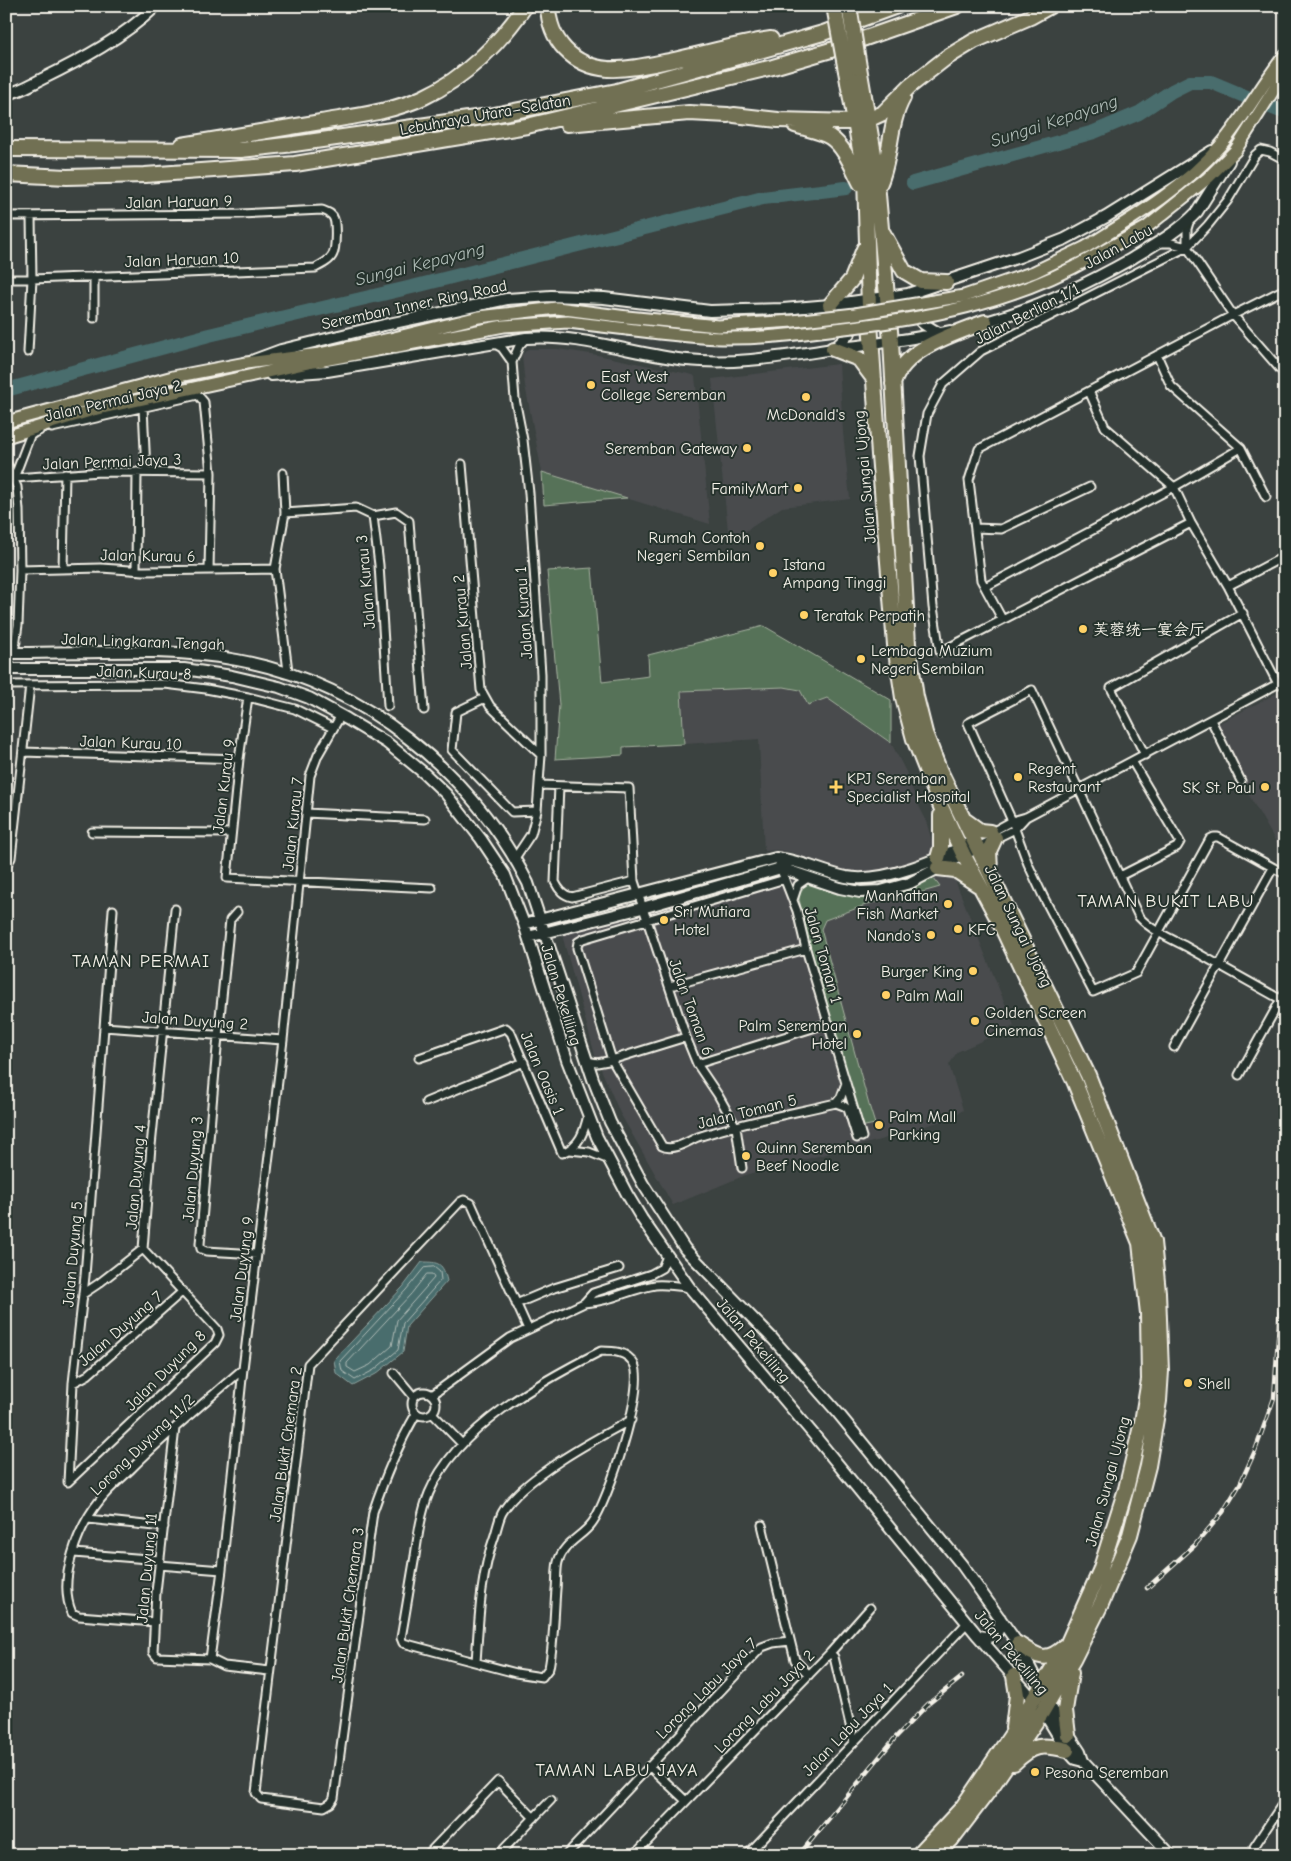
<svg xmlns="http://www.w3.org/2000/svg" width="1291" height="1861" font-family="'Comic Neue','LXGW WenKai TC',sans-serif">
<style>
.built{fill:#4a4c4e}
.green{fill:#577258;stroke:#a6b2a0}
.water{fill:#496d6d;stroke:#8da29e}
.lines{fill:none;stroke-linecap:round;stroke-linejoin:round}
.shore{stroke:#b0bcb7;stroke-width:1}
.river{stroke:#496d6d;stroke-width:14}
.street-casing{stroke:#f4f1e8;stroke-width:11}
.secondary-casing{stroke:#f4f1e8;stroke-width:14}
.primary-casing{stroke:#f4f1e8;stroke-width:15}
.highway-casing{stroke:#f4f1e8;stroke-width:18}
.street{stroke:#26332d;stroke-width:7}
.secondary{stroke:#26332d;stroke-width:10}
.primary{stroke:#716f52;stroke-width:11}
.highway{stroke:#716f52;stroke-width:14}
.rail-casing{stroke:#f4f1e8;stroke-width:4.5}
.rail{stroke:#26332d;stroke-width:2.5;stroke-dasharray:8;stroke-linecap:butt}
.primary-bridge-casing{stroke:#f4f1e8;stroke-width:15;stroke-linecap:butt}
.highway-bridge-casing{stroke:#f4f1e8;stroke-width:18;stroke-linecap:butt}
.primary-bridge{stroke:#716f52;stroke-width:11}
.highway-bridge{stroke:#716f52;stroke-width:14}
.poi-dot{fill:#ffd166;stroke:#26332d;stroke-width:2}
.labels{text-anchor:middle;stroke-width:4;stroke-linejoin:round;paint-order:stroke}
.street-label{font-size:16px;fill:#f4f1e8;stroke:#26332d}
.poi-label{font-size:16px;fill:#f4f1e8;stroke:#26332d;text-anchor:start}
.water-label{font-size:18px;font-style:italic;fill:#b0bcb7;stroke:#26332d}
.neighbourhood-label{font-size:18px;letter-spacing:1px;fill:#f4f1e8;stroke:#26332d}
</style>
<rect width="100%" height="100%" fill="#3b4240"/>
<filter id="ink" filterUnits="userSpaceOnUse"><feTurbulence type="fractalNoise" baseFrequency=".02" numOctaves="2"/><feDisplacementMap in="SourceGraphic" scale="10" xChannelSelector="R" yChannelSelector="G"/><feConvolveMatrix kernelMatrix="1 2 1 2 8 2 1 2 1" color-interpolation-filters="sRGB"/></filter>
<g filter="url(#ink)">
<path class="built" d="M528 349H557L597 355 693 375 695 377 710 524 542 472 525 385 522 355Z
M839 364 843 433 850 499 782 507 741 534 728 530 712 379Z
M784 687 827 698 891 743 906 772 917 802 925 818 935 851 910 864 888 870 864 872 841 870 790 852 777 850 764 851 759 739 684 744 680 691Z
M1285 689V850L1279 847 1210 728Z
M950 868 1014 1026 957 1052 949 1065 963 1110 951 1118 880 1140 748 1174 673 1205 620 1113 595 1055 561 931 763 875 788 873 873 897Z"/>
<path class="green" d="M542 472 627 498 544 505Z
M592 568 602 682 649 676 648 655 764 626 891 700V743L827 698 808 705 800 690 784 687 681 691 684 744 623 747V755L555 759 559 705 547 571Z
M934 879 940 887 905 897 871 903 825 920 821 929 869 1105 875 1124 860 1127 819 986 799 899C799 891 799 887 806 883L826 887 883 893Z"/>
<path class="water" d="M422 1262C439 1262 443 1263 447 1281L407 1326 403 1352 376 1374 353 1386 336 1373 334 1360 403 1287Z"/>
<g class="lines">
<path class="shore" d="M434 1267 440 1272 441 1280 403 1323 398 1350 374 1370 355 1380 342 1371 340 1361 406 1290 424 1268Z
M427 1274H432L434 1278 397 1320 392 1346 370 1365 355 1372 347 1367V1363L411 1294Z"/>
<path class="river" d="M913 183 1094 132 1139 113 1172 91 1190 82H1211L1278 110H1285
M6 390 209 335 416 286 763 198 846 188"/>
<g class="street-casing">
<path id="street" d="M6 216 240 214 322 210C327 212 332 213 334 219 336 224 336 248 333 254 330 261 321 265 315 268L32 279H6
M1190 219 1187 229V247L1233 315 1285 375
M1158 243H1171L1187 247
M94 318V276
M493 343 502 348 512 362
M28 352 32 279 31 217
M1157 355 1171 386 1241 448 1266 497
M1089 391 1105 427 1174 487 1191 523 1228 586 1278 684
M143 407 146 471
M52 428 198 395 204 402 211 473 209 570
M39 431 34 433 30 436 14 478 101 472 211 473
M6 462 17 487 19 510 20 570 18 625 14 653
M462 464 481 690 490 706 541 755
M283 473 285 513 275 569 288 671
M285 513 356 508 373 516 379 565 388 706
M373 516 396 512 409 521 424 710
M1191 523 940 652 933 607 920 456 927 414 943 384 981 351 1187 247 1208 225 1228 200 1255 155 1261 150 1270 152 1285 160
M975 528 1001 529 1090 487
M63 569 65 474
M20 570 101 568 144 571 275 569
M136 570 137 472
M1228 586 1285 556
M985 587 1174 487 1241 448
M1002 619 981 580 969 480 979 449 1233 315 1285 289
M6 642H16
M6 685 165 684 206 689 248 697 295 709 333 728
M248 697 239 759 227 878 432 888
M485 698 456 712 452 750 512 812 537 811
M1211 720 1241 781
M23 752 239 759
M1145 755 1111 688 1243 613
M539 785 629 788 634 881 686 1037 697 1064 718 1095 736 1127 742 1168
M559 786 555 882C559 890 563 895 572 897L634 881
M306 813 425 819
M92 832 231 833
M988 834 1012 821 1026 817 1285 680
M978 847 1015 829 1026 817
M515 858 531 834 537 811 541 755V674L529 493 523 440 515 399 512 362 519 346 526 338
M6 865 11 858 30 685
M779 865 797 911 806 949 862 1137
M1120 876 1177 847 1180 842 1132 761
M785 879 583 939 578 942 577 948 612 1060 662 1146C673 1152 688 1141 698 1137 743 1122 790 1114 836 1103L844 1106 848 1109 857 1138
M793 900 798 885 808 878
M113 910 85 1276 73 1383 68 1482 215 1343 219 1335 217 1329 143 1249
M237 912 230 920 218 1036 200 1244 201 1249 206 1251 257 1254
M670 986 806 949
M1280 999C1248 981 1217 964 1185 946 1169 938 1151 930 1139 917L1032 690 968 723 1012 821 1028 864 1043 896 1093 992 1136 973 1210 839 1214 837H1218L1285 874
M104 1027 283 1040
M1174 1047 1273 868
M419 1058 506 1028 511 1033 562 1153C580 1146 584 1132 588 1115
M587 1061 597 1063 608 1061 686 1037
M697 1064 829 1023
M1239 1075 1285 992
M426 1102 524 1062
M836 1103 841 1097 846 1083
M570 1150 589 1152 609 1160
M667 1256 662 1268 651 1274 593 1293 584 1303C609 1302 631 1289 655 1285 667 1284 678 1286 690 1288
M83 1294 98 1284 143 1249 151 1146 175 909
M516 1304 554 1288 619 1268
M601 1351C613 1351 627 1351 634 1364 646 1387 608 1502 592 1523 582 1537 563 1543 558 1562 556 1570 557 1581 556 1589 554 1615 554 1642 549 1668L542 1677 516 1673 403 1643 401 1638C406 1611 410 1584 415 1556 418 1535 421 1513 429 1493 457 1427 540 1382 601 1351Z
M394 1373 414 1397
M73 1383 88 1375 183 1291
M412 1404a12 12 0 1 1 24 0a12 12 0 1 1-24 0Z
M432 1395 510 1338 584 1303
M432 1413 462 1444
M416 1414C397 1447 385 1476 373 1512L334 1798 331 1803 324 1807 261 1799 256 1793 308 1364 460 1202 464 1200 471 1203 528 1329
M175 1428 156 1592 153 1652 157 1657 210 1659
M88 1519 164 1527
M762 1525 795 1660 809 1675
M74 1553 160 1560
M159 1565 222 1570
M155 1622 79 1616 72 1613C57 1580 78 1527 100 1500 109 1488 122 1478 132 1468 167 1433 205 1402 243 1369
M830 1653 834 1657 854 1742
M210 1659 222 1570 243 1369 283 1040 310 776 318 755 341 715
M210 1659 224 1666 270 1671
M476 1662C479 1619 480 1576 495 1535 497 1528 499 1519 502 1513 522 1478 595 1439 631 1420
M649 1766 686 1801
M1254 1847 1285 1800
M427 1855 498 1781 534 1818
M498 1855 551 1800
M566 1855 762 1647 773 1643 790 1641
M634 1855 830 1653 870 1608
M747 1855 967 1623"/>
</g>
<g class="secondary-casing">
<path id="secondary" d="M6 94C19 92 30 85 42 79 81 60 124 37 156 6
M917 298 913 305C915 321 926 326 939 333
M978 324C1032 310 1083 286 1131 259 1154 245 1178 232 1197 212L1229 161
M834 349C844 339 856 331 853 316L846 309
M254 360 281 350 384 325 507 299 551 296 604 298 710 311 783 309 830 305 908 294 1019 257 1065 239 1106 217 1212 151
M271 375 327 371 526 338C581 334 633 354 687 360 736 365 785 356 834 349 872 344 912 340 950 331
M6 653C81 654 164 646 237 660 362 683 471 771 528 883L593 1079 610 1122 643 1184 685 1249 773 1339 838 1413 962 1565 1018 1644 1048 1703 1080 1752 1083 1761 1171 1855
M6 669H184L232 676 279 687 309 698 347 719 387 743 424 773 446 794 481 839 505 875 524 924 567 1060 597 1137 627 1194 642 1219 690 1288 814 1435 978 1636 1034 1700 1043 1711 1067 1750 1075 1759 1083 1761
M524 924 776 858C800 860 822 872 846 877 885 884 940 858 974 841
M528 937 642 908 781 868 840 888 860 892 881 891 910 883 978 847
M978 1636C995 1639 1000 1635 1000 1618"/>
</g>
<g class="primary-casing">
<path id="primary" d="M1086 247C1133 218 1184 188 1220 146 1244 118 1262 84 1285 55
M1091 258 1147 227 1208 178 1235 151 1285 72
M6 422 173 377 246 363 320 354 390 339 479 317 557 308 627 317
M6 437 93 410 313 362 504 326 568 322 627 329"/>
</g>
<g class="highway-casing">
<path id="highway" d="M548 6C549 41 573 66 608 69 628 70 649 65 669 61 703 54 737 44 771 39
M859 67 875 160 891 342 908 644 916 697 925 733 939 769 1088 1075 1153 1242 1158 1292 1161 1371 1159 1401 1148 1466 1130 1535 1101 1604 1073 1660 1043 1711 990 1789 951 1840 935 1855
M846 71 865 178 869 307 879 455 895 645 903 698 914 739 941 807 963 854 999 921 1075 1083 1140 1243 1148 1313 1149 1380 1142 1422 1126 1489 1100 1571 1067 1645 1012 1734 962 1808 918 1855
M734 115 778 120 855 122 868 120 883 113 910 86 946 58 974 41 1030 17 1050 6
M567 124 689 113 728 115
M795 125C806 129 820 131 830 137 845 147 853 169 861 184
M182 145C228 137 275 130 321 122 356 116 392 112 424 97 465 78 500 43 525 6
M6 149 241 150 294 144 489 116 617 91 823 33 897 6
M6 174 67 177 145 175 295 164 527 126 773 67 831 50 957 6
M879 185C892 157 888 125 903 98
M883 233 904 271 921 281 946 282
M830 305 852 279 864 249
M833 349 859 359 874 379
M893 384C904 348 954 334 985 322
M966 821 980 831 990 832
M938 858 941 847V815
M938 868 955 870 978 885
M990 869 989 851 995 838
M1018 1644C1037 1656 1045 1664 1064 1647
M1013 1728 1017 1695 1014 1676
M1068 1735 1065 1710 1071 1673
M1014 1763C1033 1744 1042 1744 1067 1750"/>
</g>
<use href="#street" class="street"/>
<use href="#secondary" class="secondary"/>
<use href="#primary" class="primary"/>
<use href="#highway" class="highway"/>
<g class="rail-casing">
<path id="rail" d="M1147 1588 1195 1545 1223 1512 1240 1484 1255 1451 1274 1398 1285 1232
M799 1855 895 1738 928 1704 962 1677"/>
</g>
<use href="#rail" class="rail"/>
<g class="primary-bridge-casing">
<path id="primary-bridge" d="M627 317 718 326 793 321 855 314 964 296 1034 272 1086 247
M627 329C659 333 690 337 722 338 760 339 798 334 836 329 924 319 1012 303 1091 258"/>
</g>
<g class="highway-bridge-casing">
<path id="highway-bridge" d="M834 6 846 71
M849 6 859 67"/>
</g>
<use href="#primary-bridge" class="primary-bridge"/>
<use href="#highway-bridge" class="highway-bridge"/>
</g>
</g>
<g class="poi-dot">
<circle cx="591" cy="385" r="5"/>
<circle cx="806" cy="397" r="5"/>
<circle cx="747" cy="448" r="5"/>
<circle cx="798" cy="488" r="5"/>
<circle cx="760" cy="546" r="5"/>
<circle cx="773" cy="573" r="5"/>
<circle cx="804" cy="615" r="5"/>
<circle cx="1083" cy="629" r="5"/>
<circle cx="861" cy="659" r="5"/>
<circle cx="1018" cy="777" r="5"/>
<path d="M833.5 779.5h5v5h5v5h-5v5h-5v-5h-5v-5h5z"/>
<circle cx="1265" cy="787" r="5"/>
<circle cx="948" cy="904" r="5"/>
<circle cx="664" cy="920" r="5"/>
<circle cx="958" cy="929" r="5"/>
<circle cx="931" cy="935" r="5"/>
<circle cx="973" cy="971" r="5"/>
<circle cx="886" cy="995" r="5"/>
<circle cx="975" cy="1021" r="5"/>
<circle cx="857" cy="1034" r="5"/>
<circle cx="879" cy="1125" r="5"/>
<circle cx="746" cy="1156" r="5"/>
<circle cx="1188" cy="1383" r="5"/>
<circle cx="1035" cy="1772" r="5"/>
</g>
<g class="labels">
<g class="street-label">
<text transform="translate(485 114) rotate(-10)" y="6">Lebuhraya Utara–Selatan</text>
<text transform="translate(179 201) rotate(-1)" y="6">Jalan Haruan 9</text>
<text transform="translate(1118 246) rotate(-29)" y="6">Jalan Labu</text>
<text transform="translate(182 259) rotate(-2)" y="6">Jalan Haruan 10</text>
<text transform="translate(414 304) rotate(-12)" y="6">Seremban Inner Ring Road</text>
<text transform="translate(1027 313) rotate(-27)" y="6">Jalan Berlian 1/1</text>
<text transform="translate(113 400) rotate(-13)" y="6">Jalan Permai Jaya 2</text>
<text transform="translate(112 461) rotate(-2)" y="6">Jalan Permai Jaya 3</text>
<text transform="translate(864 477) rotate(-95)" y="6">Jalan Sungai Ujong</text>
<text transform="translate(148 555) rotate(1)" y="6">Jalan Kurau 6</text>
<text transform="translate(365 582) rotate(-95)" y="6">Jalan Kurau 3</text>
<text transform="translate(523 613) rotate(-94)" y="6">Jalan Kurau 1</text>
<text transform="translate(462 622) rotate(-95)" y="6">Jalan Kurau 2</text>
<text transform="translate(143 641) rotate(2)" y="6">Jalan Lingkaran Tengah</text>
<text transform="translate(144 672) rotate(2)" y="6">Jalan Kurau 8</text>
<text transform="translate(131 742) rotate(2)" y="6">Jalan Kurau 10</text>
<text transform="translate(223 786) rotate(-83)" y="6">Jalan Kurau 9</text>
<text transform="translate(292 824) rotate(-84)" y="6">Jalan Kurau 7</text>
<text transform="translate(1019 926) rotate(64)" y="6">Jalan Sungai Ujong</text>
<text transform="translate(824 955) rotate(74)" y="6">Jalan Toman 1</text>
<text transform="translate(562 995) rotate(73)" y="6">Jalan Pekeliling</text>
<text transform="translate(692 1007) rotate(70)" y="6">Jalan Toman 6</text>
<text transform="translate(195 1020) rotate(4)" y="6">Jalan Duyung 2</text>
<text transform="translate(543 1073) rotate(67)" y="6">Jalan Oasis 1</text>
<text transform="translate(747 1111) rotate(-14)" y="6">Jalan Toman 5</text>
<text transform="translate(192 1169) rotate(-85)" y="6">Jalan Duyung 3</text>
<text transform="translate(135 1177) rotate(-85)" y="6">Jalan Duyung 4</text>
<text transform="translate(72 1254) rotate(-85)" y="6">Jalan Duyung 5</text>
<text transform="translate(241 1269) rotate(-83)" y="6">Jalan Duyung 9</text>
<text transform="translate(120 1328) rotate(-41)" y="6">Jalan Duyung 7</text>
<text transform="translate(754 1340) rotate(50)" y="6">Jalan Pekeliling</text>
<text transform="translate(165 1370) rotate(-45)" y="6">Jalan Duyung 8</text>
<text transform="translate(142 1444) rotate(-44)" y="6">Lorong Duyung 11/2</text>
<text transform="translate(285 1444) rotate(-82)" y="6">Jalan Bukit Chemara 2</text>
<text transform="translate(1107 1481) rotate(-75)" y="6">Jalan Sungai Ujong</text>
<text transform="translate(146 1568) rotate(-85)" y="6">Jalan Duyung 11</text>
<text transform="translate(347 1605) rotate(-82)" y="6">Jalan Bukit Chemara 3</text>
<text transform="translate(1012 1652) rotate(50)" y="6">Jalan Pekeliling</text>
<text transform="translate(706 1688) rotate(-45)" y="6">Lorong Labu Jaya 7</text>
<text transform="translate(764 1701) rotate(-46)" y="6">Lorong Labu Jaya 2</text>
<text transform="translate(847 1729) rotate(-46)" y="6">Jalan Labu Jaya 1</text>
</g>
<g class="poi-label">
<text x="601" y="382">East West<tspan x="601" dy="18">College Seremban</tspan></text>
<text x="806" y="420" text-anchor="middle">McDonald's</text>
<text x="737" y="454" text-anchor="end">Seremban Gateway</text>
<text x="788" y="494" text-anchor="end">FamilyMart</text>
<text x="750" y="543" text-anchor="end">Rumah Contoh<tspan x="750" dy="18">Negeri Sembilan</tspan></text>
<text x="783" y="570">Istana<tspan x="783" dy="18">Ampang Tinggi</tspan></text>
<text x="814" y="621">Teratak Perpatih</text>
<text x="1093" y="635">芙蓉统一宴会厅</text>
<text x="871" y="656">Lembaga Muzium<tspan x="871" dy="18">Negeri Sembilan</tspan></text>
<text x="1028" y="774">Regent<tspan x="1028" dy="18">Restaurant</tspan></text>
<text x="847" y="784">KPJ Seremban<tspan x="847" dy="18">Specialist Hospital</tspan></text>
<text x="1255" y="793" text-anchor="end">SK St. Paul</text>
<text x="938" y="901" text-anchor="end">Manhattan<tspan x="938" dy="18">Fish Market</tspan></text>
<text x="674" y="917">Sri Mutiara<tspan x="674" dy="18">Hotel</tspan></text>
<text x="968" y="935">KFC</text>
<text x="921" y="941" text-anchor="end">Nando's</text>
<text x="963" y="977" text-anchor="end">Burger King</text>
<text x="896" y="1001">Palm Mall</text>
<text x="985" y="1018">Golden Screen<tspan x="985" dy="18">Cinemas</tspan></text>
<text x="847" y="1031" text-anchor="end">Palm Seremban<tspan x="847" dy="18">Hotel</tspan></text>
<text x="889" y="1122">Palm Mall<tspan x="889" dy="18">Parking</tspan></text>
<text x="756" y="1153">Quinn Seremban<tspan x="756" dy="18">Beef Noodle</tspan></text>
<text x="1198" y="1389">Shell</text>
<text x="1045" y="1778">Pesona Seremban</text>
</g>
<g class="water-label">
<text transform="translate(1054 121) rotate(-18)" y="6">Sungai Kepayang</text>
<text transform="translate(420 264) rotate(-14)" y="6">Sungai Kepayang</text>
</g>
<g class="neighbourhood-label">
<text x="1166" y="907">TAMAN BUKIT LABU</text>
<text x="141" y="967">TAMAN PERMAI</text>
<text x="617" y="1776">TAMAN LABU JAYA</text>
</g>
</g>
<rect width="1291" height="1861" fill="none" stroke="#26332d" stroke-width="25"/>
<rect x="12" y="12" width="1266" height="1836" fill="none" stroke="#f4f1e8" stroke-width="2" filter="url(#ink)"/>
</svg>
